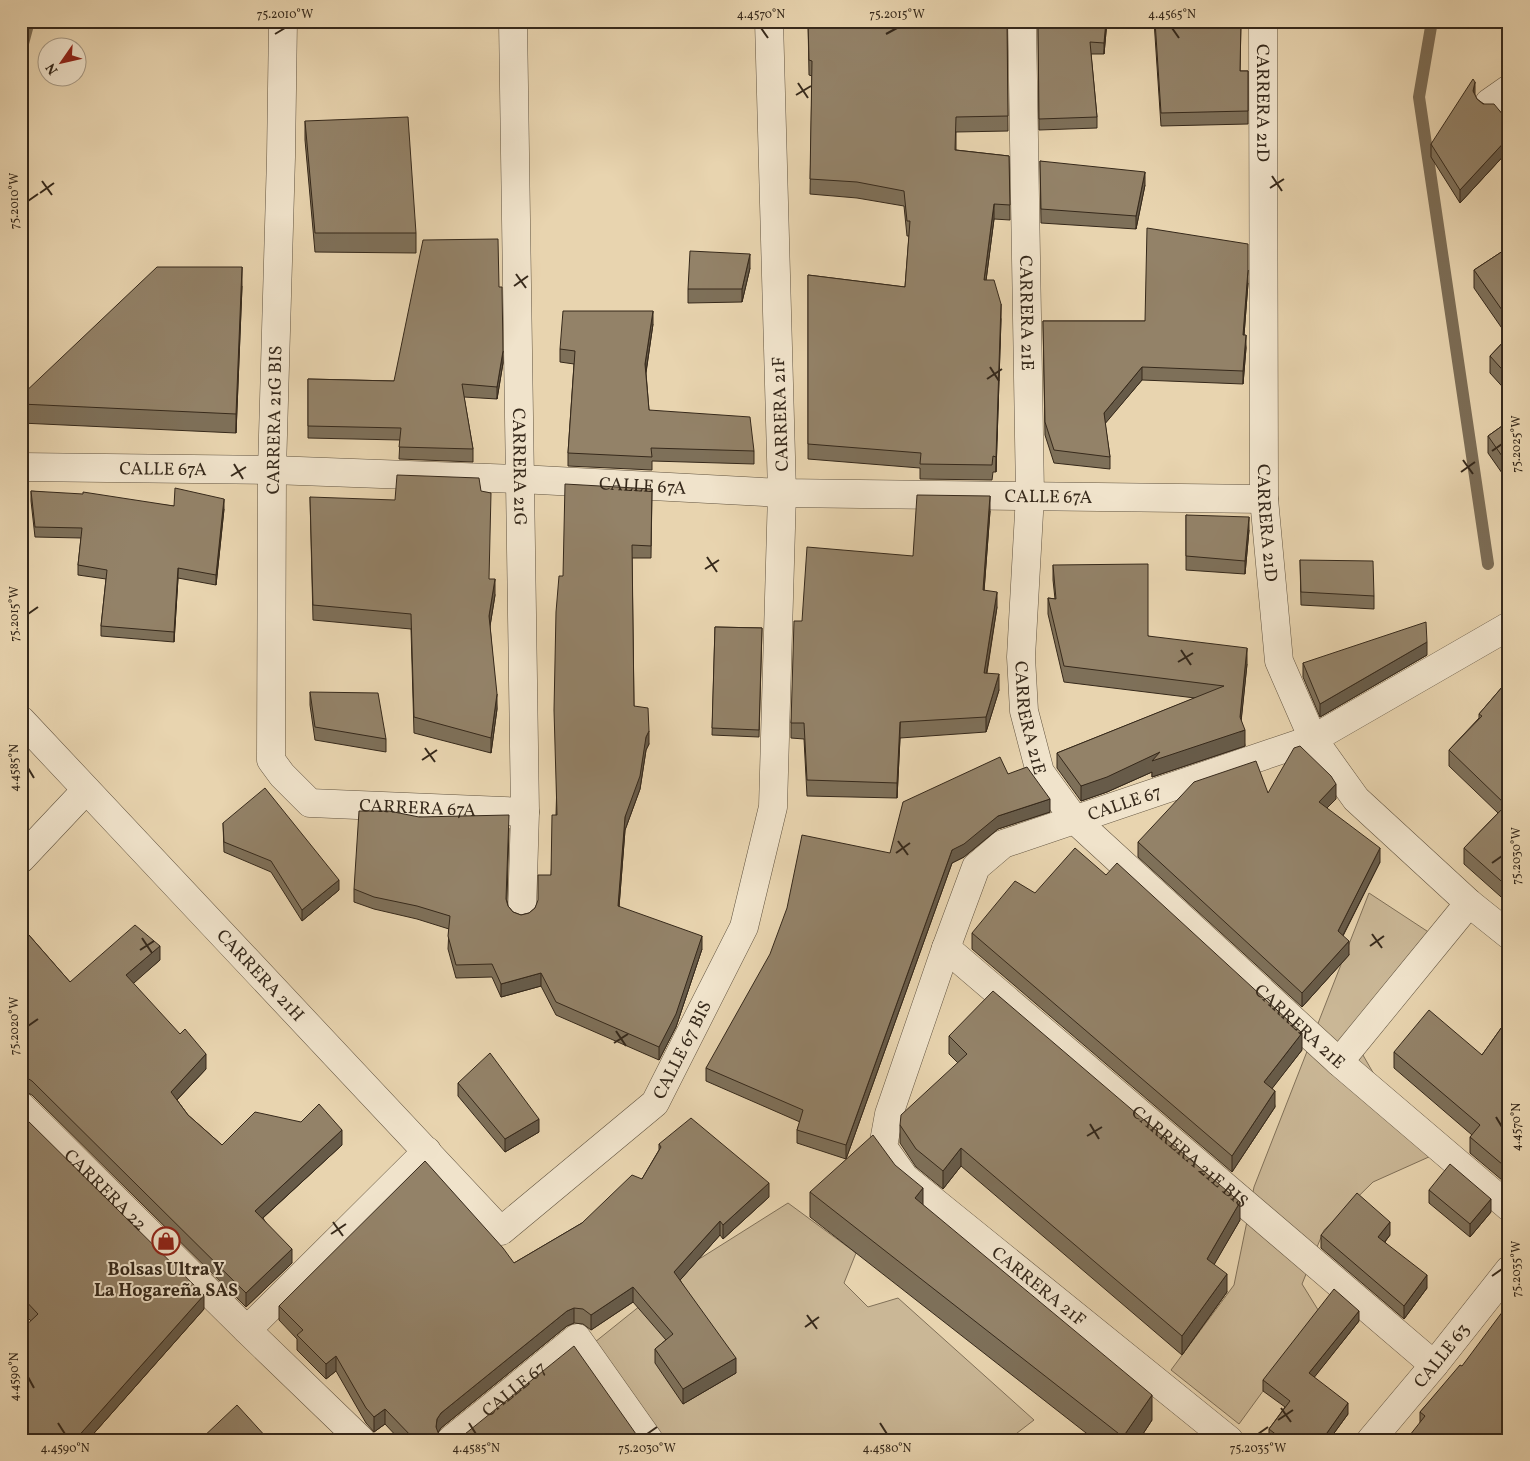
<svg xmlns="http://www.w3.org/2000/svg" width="1530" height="1461" font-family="Vollkorn,serif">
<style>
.green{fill:#cab796;stroke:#807058}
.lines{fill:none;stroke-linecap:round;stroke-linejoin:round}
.stream{stroke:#7c6d56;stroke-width:12}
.minor-casing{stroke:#625440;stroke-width:29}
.minor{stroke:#f0e3cb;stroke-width:28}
.wall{fill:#7e7059;stroke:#36291b}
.shaded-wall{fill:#675b49;stroke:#36291b}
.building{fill:#938268;stroke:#36291b}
.ticks{fill:none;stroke:#36291b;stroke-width:2}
.labels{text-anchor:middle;stroke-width:4;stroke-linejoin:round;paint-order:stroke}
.street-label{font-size:18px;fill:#36291b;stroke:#f0e3cb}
.poi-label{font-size:18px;font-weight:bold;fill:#36291b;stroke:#f0e3cb}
.neatline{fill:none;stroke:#36291b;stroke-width:2}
.ticks-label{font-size:12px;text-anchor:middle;fill:#36291b}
</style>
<rect width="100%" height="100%" fill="#e8d4af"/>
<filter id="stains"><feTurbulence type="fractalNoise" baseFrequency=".004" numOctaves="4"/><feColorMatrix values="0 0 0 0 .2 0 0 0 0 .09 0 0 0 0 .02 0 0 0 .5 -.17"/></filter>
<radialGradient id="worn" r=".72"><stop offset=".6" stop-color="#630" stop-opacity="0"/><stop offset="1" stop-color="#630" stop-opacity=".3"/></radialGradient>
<path class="green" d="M1369 893 1433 935 1352 1036 1375 1076 1431 1156 1373 1182 1324 1230 1302 1284 1320 1313 1239 1424 1171 1370 1234 1285 1254 1187Z
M788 1203 856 1253 844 1283 868 1307 898 1298 1034 1420 1008 1440H663L595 1342 696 1261Z"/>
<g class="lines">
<path class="stream" d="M1432 21 1419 97 1488 564
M21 51 29 21"/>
<g class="minor-casing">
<g id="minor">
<path id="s1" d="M283 21 281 157 272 470 271 760 282 775 310 803 525 812"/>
<path id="s2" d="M513 21 525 812 522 912"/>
<path id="s3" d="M1022 21 1030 495 1021 657 1024 711 1040 772 1075 820 1339 1062 1509 1207"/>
<path id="s4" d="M1263 21 1264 499 1279 661 1313 739 1356 799 1469 903 1509 935"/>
<path d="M1489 103 1509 89"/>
<path id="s5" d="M21 467 272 470 520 479 782 493 1264 499"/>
<path id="s6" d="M21 720 501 1231 655 1103 744 927 773 807 782 493 769 21"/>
<path d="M21 859 86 790"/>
<path id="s7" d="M946 948 1434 1365"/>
<path d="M1339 1062 1469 903"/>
<path id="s8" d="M21 1106 247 1330 361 1440"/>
<path d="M247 1330 427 1151"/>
<path id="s9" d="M451 1440 577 1338 649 1440"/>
<path id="s10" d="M1229 1440 905 1178 883 1147 889 1114 946 948 976 867 1003 844 1313 739 1509 626"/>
<path id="s11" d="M1371 1440 1434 1365 1509 1270"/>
</g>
</g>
<use href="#minor" class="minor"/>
</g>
<path class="wall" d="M808 21 886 22H1007L1008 131 956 132V150L1009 156 1010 220 994 219 986 280 1001 319 996 472H993L992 480 920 479V468L808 459V275L905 287 909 236H907L904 206 857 198 810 194 812 76 809 75Z
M1047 21H1107L1104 54H1091L1097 117V128L1039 130 1038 26H1047Z
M1154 21H1241L1240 71H1248V124L1161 126Z
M1494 21H1509V37Z
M1475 96 1477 99 1509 122V150L1460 203 1431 157V144Z
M305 121 416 233V253L315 252 305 140Z
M1040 161 1145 185 1136 229 1041 223Z
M1509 247V394L1490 373V356L1508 337 1474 288V270Z
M750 268 742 302 688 303V289Z
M1248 283 1244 335 1246 348 1243 384 1142 380 1105 423 1110 457V469L1054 463 1045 435 1043 321H1145Z
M242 286 236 433 21 423V396Z
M499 287 503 363 497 399 464 397 473 449V462L399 459 400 440 308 438V379L394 381Z
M653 324 646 373 649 410 754 451V464L652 461V470L568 466V453L574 364 560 362V349Z
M1509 421V483L1488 453V436Z
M652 489 651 558H632L634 706 649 744 646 750 640 789 625 830 619 907 702 949 676 1027 659 1060 556 1015 541 986 501 997 492 977 456 978 448 949 449 929 417 919 374 909 354 902V889L419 817 509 828 507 900 508 906 513 912 521 915 529 913 535 908 551 875 556 815 563 576Z
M31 491 174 506 224 509 216 585 178 578 174 642 101 636V626L106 579 78 575V565L81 538 35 537 31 501Z
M310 497 489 579 495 595 490 626 497 709 491 753 414 733 411 629 313 620Z
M990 511 984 590 997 607 987 673 999 690 986 732 900 738 897 798 807 796 804 739 791 738V723L802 621Z
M1186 515 1249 530 1245 574 1186 570Z
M1300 560 1374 596V609L1301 605Z
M1053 565 1148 636 1247 664 1241 720 1245 746 1152 777V772L1107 792 1081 801 1057 768V753L1195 698 1064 682 1048 614V598L1055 599 1053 580Z
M715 627 762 628 759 737 712 735Z
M1427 655 1320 717 1303 677V663Z
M1509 679V904L1464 864V848L1498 813 1449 766V750L1479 718V714Z
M310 692 386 739V752L315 740 310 705Z
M1008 774 1050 812 998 829 964 857 952 863 846 1159 797 1143V1130L800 1122 706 1081V1068L890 853Z
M1336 799 1327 808 1380 862 1343 936 1349 955 1302 1007 1138 857V842Z
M223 823 339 890 302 921 271 872 224 852Z
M21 926 70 982 160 960 133 983 206 1069 177 1100 188 1115 222 1145H342L263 1218 292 1263 246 1307 32 1095 24 1091H21Z
M972 933 1302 1050 1272 1088 1275 1107 1232 1172 972 949Z
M1509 1017V1186L1470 1153V1137L1472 1135 1394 1068V1052L1482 1055Z
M949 1036 1240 1220 1214 1264 1227 1292 1182 1355 961 1166 943 1189 916 1167 900 1143V1125L958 1063 949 1054Z
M458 1083 539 1132 505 1152 458 1096Z
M21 1114 204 1309 88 1440H21L31 1321 21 1311Z
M659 1144 769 1197 723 1239 720 1235 680 1280 736 1373 683 1404 655 1363V1349L666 1340 633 1302 591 1330 583 1324 574 1323 567 1326 441 1428 438 1432 439 1435 446 1440H400L385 1424 374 1432 366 1423 336 1371 326 1379 297 1350V1339L279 1320V1306L514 1263 582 1223 642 1179 659 1150Z
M1429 1190 1491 1212 1470 1237 1429 1203Z
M810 1192 923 1205 1152 1420 1139 1440H1095L810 1217Z
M1321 1235H1390L1385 1242 1427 1288 1404 1319 1321 1248Z
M1359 1321 1314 1377 1348 1414 1329 1440H1269V1429L1285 1407 1263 1391V1380Z
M1462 1366 1509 1440 1420 1423V1412Z"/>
<path class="shaded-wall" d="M1106 21H1107L1104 54V43Z
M1475 82V96L1473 91Z
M1509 137V150L1460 203V190Z
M1145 172V185L1136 229V216Z
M994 204V219L984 296V280Z
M750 254V268L742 302V289Z
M242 267V286L236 433V414Z
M1248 270V283L1243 348V335Z
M1001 304V319L996 472V457Z
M653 311V324L645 378V364Z
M1246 335V348L1243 384V371Z
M503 351V363L497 399V387Z
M1142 367V380L1104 425V413Z
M990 496V511L983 605V590Z
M224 499V509L216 585V575Z
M1249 517V530L1245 574V561Z
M178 568V578L174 642V632Z
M495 579V595L489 632V616Z
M997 592V607L984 688V673Z
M1427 642V655L1320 717V704Z
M1247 648V664L1240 732 1245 730V746L1152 777V772L1107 792 1081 801V786L1160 752 1240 717Z
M999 674V690L986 732V717Z
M497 694V709L491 753V738Z
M900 722V738L897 798V783Z
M649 731V744L646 750 640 789 625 830 618 919V906L625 817 646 737Z
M1336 784V799L1319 816V802Z
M1050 799V812L998 829 964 857 952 863 846 1159V1145L952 850 998 816Z
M1380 848V862L1338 945V931Z
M339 880V890L302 921V910Z
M702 936V949L676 1027 659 1060V1047Z
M1349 941V955L1302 1007V993Z
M160 946V960L126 990V975Z
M541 973V986L501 997V984Z
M1302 1033V1050L1264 1099V1082Z
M206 1054V1069L171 1106V1092Z
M1275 1091V1107L1232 1172V1156Z
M539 1119V1132L505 1152V1139Z
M342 1130V1145L255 1225V1211Z
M961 1148V1166L943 1189V1171Z
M769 1183V1197L723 1239V1225Z
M923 1188V1213L915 1198Z
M1491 1199V1212L1470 1237V1224Z
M1240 1202V1220L1207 1277V1259Z
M720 1221V1235L674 1287V1272Z
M1390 1222V1235L1378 1250V1237Z
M292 1249V1263L246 1307V1293Z
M1227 1274V1292L1182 1355V1336Z
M1427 1275V1288L1404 1319V1306Z
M633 1287V1302L591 1330V1315Z
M204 1295V1309L88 1440H75Z
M574 1308V1323L567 1326 441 1428 437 1434 436 1427 437 1419 441 1413 567 1311Z
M1359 1311V1321L1309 1384V1373Z
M336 1356V1371L326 1379V1364Z
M736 1358V1373L683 1404V1389Z
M1152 1395V1420L1139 1440H1123V1437Z
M1348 1403V1414L1329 1440H1322Z
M385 1409V1424L374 1432V1417Z"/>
<path class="building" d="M808 21H886V22H1007L1008 116 956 117 955 150 1009 156 1010 205 994 204 984 280H994L1001 304 996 457 993 456 992 465 920 464 921 453 808 444V275L905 287 910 221H907L904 191 857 182 810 179 812 61 809 60Z
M1047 21H1106L1104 43 1090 42 1097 117 1039 119 1038 26H1047Z
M1155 21H1241L1240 71H1248V111L1161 113Z
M1505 21H1509V25Z
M1473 79 1475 82 1473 91 1477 99 1483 104H1494L1509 122V137L1460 190 1431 144Z
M408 117 416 233H315L305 121Z
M1040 161 1145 172 1136 216 1041 209Z
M1147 228 1248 244V270L1243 335H1246L1243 371 1142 367 1104 413 1110 457 1054 450 1045 422 1043 321H1145Z
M498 239 499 287H502L503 351 497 387 462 384 473 449 399 447 401 428 308 426V379L394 381 423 240Z
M1509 247V320L1474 270Z
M690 251 750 254 742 289H688Z
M157 267H242L236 414 21 404V396Z
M563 311H653L645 364 649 410 750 417 754 451 651 448 652 457 568 453 575 351 560 349Z
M1509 336V377L1490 356Z
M1509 421V466L1488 436Z
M397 475 479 478 481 491 491 493 489 579H495L489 616 497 694 491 738 414 717 411 614 313 605 310 497 395 500Z
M565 484 652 489 651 546 632 545 634 706 648 708 649 731 646 737 640 776 625 817 618 906 702 936 676 1014 659 1047 556 1002 541 973 501 984 492 964 456 965 448 936 450 916 417 906 374 897 354 889 359 811H389L419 817 509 815 506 899 508 906 513 912 521 915 529 913 535 908 538 900V875H551L552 815H557L554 710 556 612 559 576H563Z
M175 488 224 499 216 575 178 568 174 632 101 626 107 570 78 565 82 528 35 527 31 491 83 494V492L174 506Z
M917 495 990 496 983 590 997 592 984 673 999 674 986 717 900 722 897 783 807 780 804 723H791L794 621H802L807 547 913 556Z
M1186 515 1249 517 1245 561 1186 556Z
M1300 560 1373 561 1374 596 1301 592Z
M1148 564V636L1247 648 1240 717 1245 730 1152 761 1160 752 1107 777 1081 786 1057 753 1224 686 1064 666 1048 598 1056 599 1053 565Z
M1426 622 1427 642 1320 704 1303 663Z
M715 627 762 628 759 730 712 728Z
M1509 679V888L1464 848 1506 805 1449 750 1482 716 1479 714Z
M310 692 378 693 386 739 315 727Z
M1300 746 1331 776 1336 784 1319 802 1380 848 1338 931 1349 941 1302 993 1138 842 1194 782 1256 761 1268 793 1294 748Z
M1000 757 1008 774 1027 767 1050 799 998 816 964 844 952 850 846 1145 797 1130 803 1110 706 1068 770 954 787 908 802 835 890 853 903 802Z
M265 788 339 880 302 910 271 861 224 842 223 823Z
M1075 848 1106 875 1117 863 1302 1033 1264 1082 1275 1091 1232 1156 972 933 1015 881 1035 893Z
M135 925 160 946 126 975 180 1034 185 1029 206 1054 171 1092 188 1115 222 1145 255 1112 301 1122 319 1104 342 1130 255 1211 292 1249 246 1293 32 1081 24 1076 21 1077V926L70 982Z
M993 991 1240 1202 1207 1259 1227 1274 1182 1336 961 1148 943 1171 916 1149 900 1125 901 1115 967 1054 949 1036Z
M1429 1010 1482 1055 1509 1017V1170L1470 1137 1480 1125 1394 1052Z
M490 1053 539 1119 505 1139 458 1083Z
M21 1114 204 1295 75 1440H21V1330L38 1314 21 1296Z
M691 1118 769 1183 723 1225 720 1221 674 1272 736 1358 683 1389 655 1349 673 1334 633 1287 591 1315 583 1309 574 1308 567 1311 441 1413 437 1419 436 1427 439 1435 446 1440H415L385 1409 374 1417 366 1408 336 1356 326 1364 297 1335 303 1330 279 1306 425 1161 503 1248 514 1263 582 1223 632 1175 642 1179 661 1147 659 1144Z
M873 1135 895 1165 923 1188 915 1198 1152 1395 1123 1437 810 1192Z
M1450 1164 1491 1199 1470 1224 1429 1190Z
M1357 1193 1390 1222 1378 1237 1427 1275 1404 1306 1321 1235Z
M1334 1289 1359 1311 1309 1373 1348 1403 1322 1440H1283L1269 1429 1290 1401 1263 1380Z
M1509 1303V1440H1406L1425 1416 1420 1412 1460 1365 1462 1366Z
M574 1346 636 1434 643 1440H456L460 1438Z
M237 1405 267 1438 265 1440H200Z
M166 1433 171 1440H159Z"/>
<path class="ticks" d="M761 28 768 38M1172 28 1179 38M275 34 285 28M886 34 897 28M798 83 808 98M796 95 811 86M1272 176 1282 191M42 181 52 195M1270 188 1284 179M40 193 54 183M28 201 38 194M516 274 526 288M514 286 528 276M990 367 999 381M987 379 1002 369M1492 451 1502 444M1463 460 1473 474M234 464 243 479M1461 472 1475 462M231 476 246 467M707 557 717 572M705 569 719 560M28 614 38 607M1181 650 1191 665M1178 662 1193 653M425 748 435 762M422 760 437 750M28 768 34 778M898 841 908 855M896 853 910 843M1492 863 1502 856M1372 934 1382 948M142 938 152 953M1370 946 1384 936M140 950 154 941M28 1026 38 1019M616 1031 626 1046M614 1043 628 1034M1496 1117 1502 1127M1090 1124 1099 1139M1087 1136 1102 1127M333 1222 343 1236M331 1234 346 1224M1492 1276 1502 1269M807 1315 817 1329M805 1327 819 1317M28 1377 34 1388M1281 1408 1291 1422M1278 1420 1293 1410M58 1423 65 1434M469 1423 476 1434M880 1423 887 1434M647 1434 657 1427M1258 1434 1268 1427"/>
<defs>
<g id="shop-ring" transform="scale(1.4375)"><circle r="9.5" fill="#f0e3cb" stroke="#8f2418" stroke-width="1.5"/><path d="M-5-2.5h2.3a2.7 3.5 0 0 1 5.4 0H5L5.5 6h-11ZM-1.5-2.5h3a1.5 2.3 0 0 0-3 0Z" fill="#8f2418"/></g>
</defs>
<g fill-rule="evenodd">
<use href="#shop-ring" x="166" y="1241"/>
</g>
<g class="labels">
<g class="street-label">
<text dy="6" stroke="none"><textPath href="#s4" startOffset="82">CARRERA 21D</textPath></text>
<text dy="6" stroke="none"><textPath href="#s3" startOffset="292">CARRERA 21E</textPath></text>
<text transform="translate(780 414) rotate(-92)" y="6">CARRERA 21F</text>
<text transform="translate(274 420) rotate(-89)" y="6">CARRERA 21G BIS</text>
<text dy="6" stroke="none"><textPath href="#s2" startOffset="446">CARRERA 21G</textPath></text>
<text dy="6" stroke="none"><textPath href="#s5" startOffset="142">CALLE 67A</textPath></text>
<text dy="6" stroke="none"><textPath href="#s5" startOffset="622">CALLE 67A</textPath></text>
<text dy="6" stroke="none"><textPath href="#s5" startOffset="1028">CALLE 67A</textPath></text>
<text dy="6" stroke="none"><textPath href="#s4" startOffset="502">CARRERA 21D</textPath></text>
<text dy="6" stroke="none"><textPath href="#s3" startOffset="698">CARRERA 21E</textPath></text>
<text dy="6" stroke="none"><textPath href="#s10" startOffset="914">CALLE 67</textPath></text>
<text dy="6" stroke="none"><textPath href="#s1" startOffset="905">CARRERA 67A</textPath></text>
<text dy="6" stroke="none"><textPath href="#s6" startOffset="350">CARRERA 21H</textPath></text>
<text dy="6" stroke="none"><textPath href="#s3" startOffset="1118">CARRERA 21E</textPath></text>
<text dy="6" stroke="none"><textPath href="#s6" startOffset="961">CALLE 67 BIS</textPath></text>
<text dy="6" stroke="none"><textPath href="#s7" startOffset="321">CARRERA 21E BIS</textPath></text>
<text dy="6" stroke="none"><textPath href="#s8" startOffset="119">CARRERA 22</textPath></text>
<text transform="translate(1039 1286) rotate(39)" y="6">CARRERA 21F</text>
<text dy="6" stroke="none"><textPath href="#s11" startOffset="110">CALLE 63</textPath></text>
<text dy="6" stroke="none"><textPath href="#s9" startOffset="81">CALLE 67</textPath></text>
</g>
<g class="poi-label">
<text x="166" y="1275">Bolsas Ultra Y<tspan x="166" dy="21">La Hogareña SAS</tspan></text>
</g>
</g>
<rect width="1530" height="1461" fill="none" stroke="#e8d4af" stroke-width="55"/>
<g transform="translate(62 62) rotate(236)"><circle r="24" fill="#f0e3cb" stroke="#a69985"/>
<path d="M0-4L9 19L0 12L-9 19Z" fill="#8f2418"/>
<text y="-8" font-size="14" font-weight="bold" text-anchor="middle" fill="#36291b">N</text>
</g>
<rect x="28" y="28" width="1474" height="1406" class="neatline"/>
<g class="ticks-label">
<text x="285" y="18">75.2010°W</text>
<text x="761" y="18">4.4570°N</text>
<text x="897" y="18">75.2015°W</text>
<text x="1172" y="18">4.4565°N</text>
<text transform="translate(14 201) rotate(-90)" y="4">75.2010°W</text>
<text transform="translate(1516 444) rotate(-90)" y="4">75.2025°W</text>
<text transform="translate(14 614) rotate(-90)" y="4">75.2015°W</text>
<text transform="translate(14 768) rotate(-90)" y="4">4.4585°N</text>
<text transform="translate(1516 856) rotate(-90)" y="4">75.2030°W</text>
<text transform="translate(14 1026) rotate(-90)" y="4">75.2020°W</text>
<text transform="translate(1516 1127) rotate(-90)" y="4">4.4570°N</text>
<text transform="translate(1516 1269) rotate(-90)" y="4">75.2035°W</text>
<text transform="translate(14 1377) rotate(-90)" y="4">4.4590°N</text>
<text x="65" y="1452">4.4590°N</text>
<text x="476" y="1452">4.4585°N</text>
<text x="647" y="1452">75.2030°W</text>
<text x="887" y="1452">4.4580°N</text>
<text x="1258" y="1452">75.2035°W</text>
</g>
<rect width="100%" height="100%" filter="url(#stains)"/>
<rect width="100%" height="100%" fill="url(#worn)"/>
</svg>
